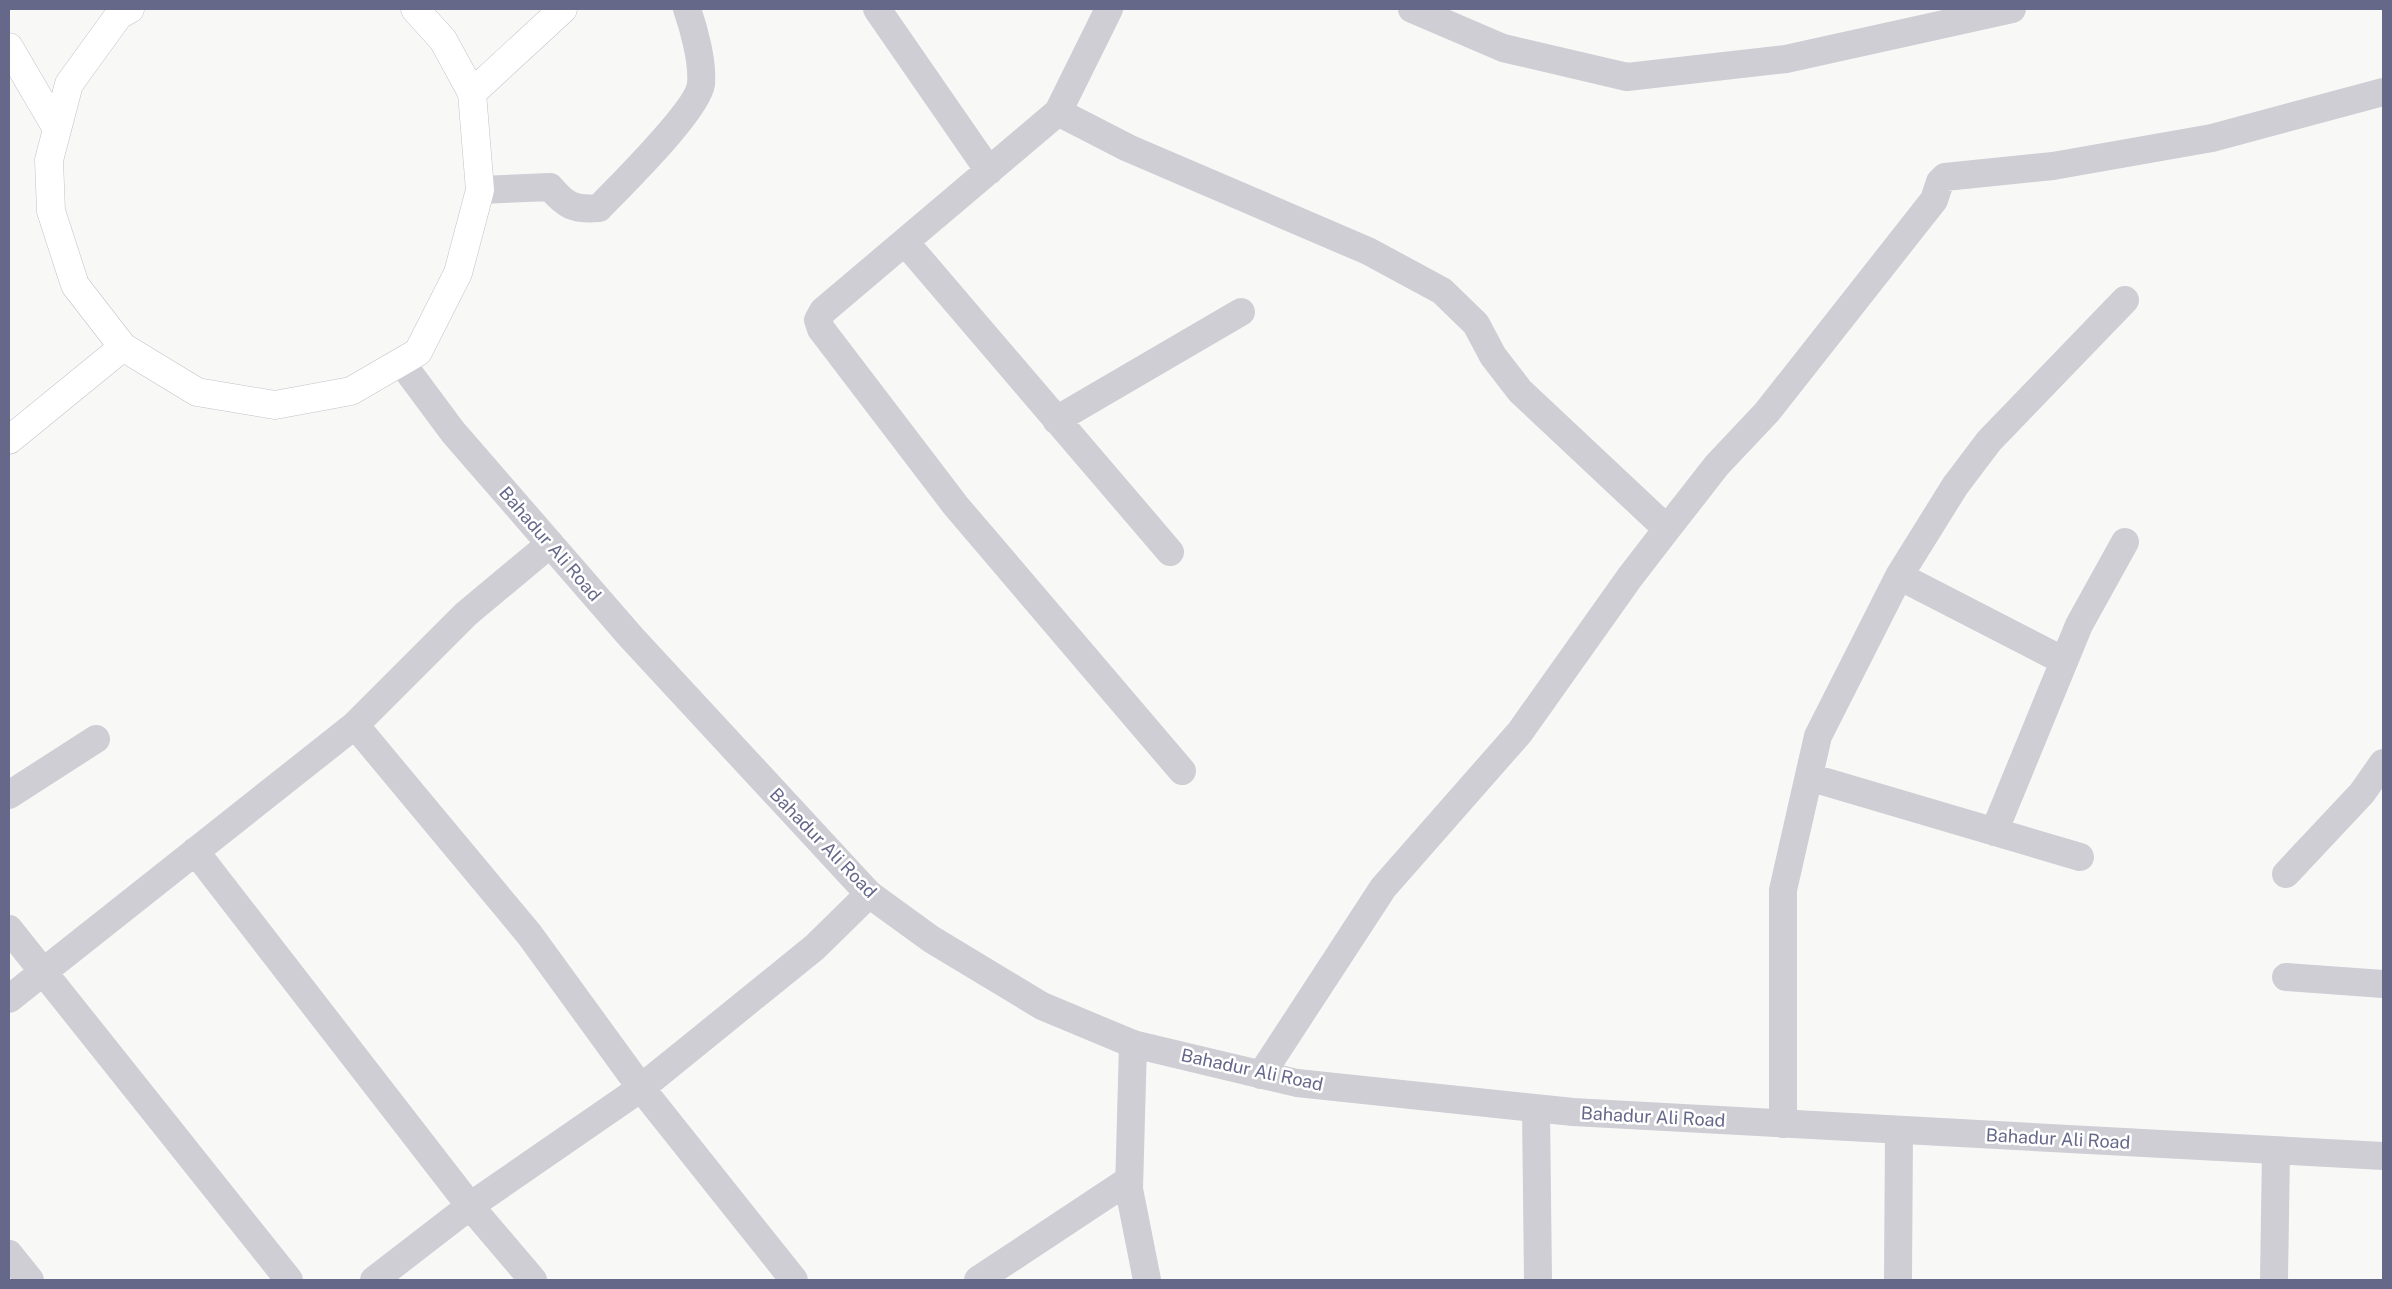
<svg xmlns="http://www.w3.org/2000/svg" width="2392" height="1289" font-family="'Public Sans',sans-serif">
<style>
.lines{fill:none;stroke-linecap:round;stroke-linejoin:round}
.secondary-casing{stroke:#c2c2ca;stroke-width:29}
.minor{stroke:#ceced4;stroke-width:28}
.tertiary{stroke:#ceced4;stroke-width:28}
.secondary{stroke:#fff;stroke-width:28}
.labels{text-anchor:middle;stroke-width:5;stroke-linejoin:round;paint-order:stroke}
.street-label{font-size:18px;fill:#66688a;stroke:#fff}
</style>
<rect width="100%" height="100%" fill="#f8f9f7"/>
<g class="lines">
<g class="secondary-casing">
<path id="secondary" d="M130 9 119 15 69 84 49 160 51 211 75 285 123 347 197 392 275 405 351 391 418 352 458 273 480 190 472 93 443 40 415 9
M9 47 57 129
M472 93 563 9
M9 440 123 347"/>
</g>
<path class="minor" d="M877 9 989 171
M1109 9 1058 112 823 311 818 320 821 329 956 506 1182 771
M1412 9 1503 48 1627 77 1786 59 2012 9
M1058 112 1128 148 1368 251 1442 291 1476 324 1493 356 1520 391 1667 529
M480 190 550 187C566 206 574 210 599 208 620 186 698 110 701 84 703 62 694 29 687 9
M905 242 1170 552
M1056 420 1241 312
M1899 576 2064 661
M355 725 529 934 641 1088 794 1280
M1809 777 2080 857
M9 795 96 739
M1994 832 2079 625 2125 542
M195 851 470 1206 533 1280
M2286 874 2362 793 2383 763
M9 929 289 1280
M2286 977 2383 984
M9 999 355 725 466 614 550 544
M1133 1044 1129 1189 1147 1280
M1261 1075 1383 888 1520 732 1630 577 1667 529 1717 465 1767 412 1934 200 1940 182 1945 177 2053 166 2212 138 2383 92
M1536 1109 1538 1280
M1783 1124V890L1818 736 1899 576 1955 486 1989 441 2125 300
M9 1254 30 1280
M374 1280 470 1206 641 1088 815 947 869 894
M978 1280 1129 1180
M1898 1280 1899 1130
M2274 1280 2276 1151"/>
<path class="tertiary" d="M401 362 453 432 631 637 869 894 931 939 1042 1006 1133 1044 1297 1083 1573 1112 2383 1156"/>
<use href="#secondary" class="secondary"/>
</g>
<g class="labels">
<g class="street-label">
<text transform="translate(550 544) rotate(49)" y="6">Bahadur Ali Road</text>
<text transform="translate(823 843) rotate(46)" y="6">Bahadur Ali Road</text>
<text transform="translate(1252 1070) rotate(12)" y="6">Bahadur Ali Road</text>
<text transform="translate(1653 1117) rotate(3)" y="6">Bahadur Ali Road</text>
<text transform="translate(2058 1139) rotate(3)" y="6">Bahadur Ali Road</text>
</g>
</g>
<rect width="2392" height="1289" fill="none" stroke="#66688a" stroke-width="20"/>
</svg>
